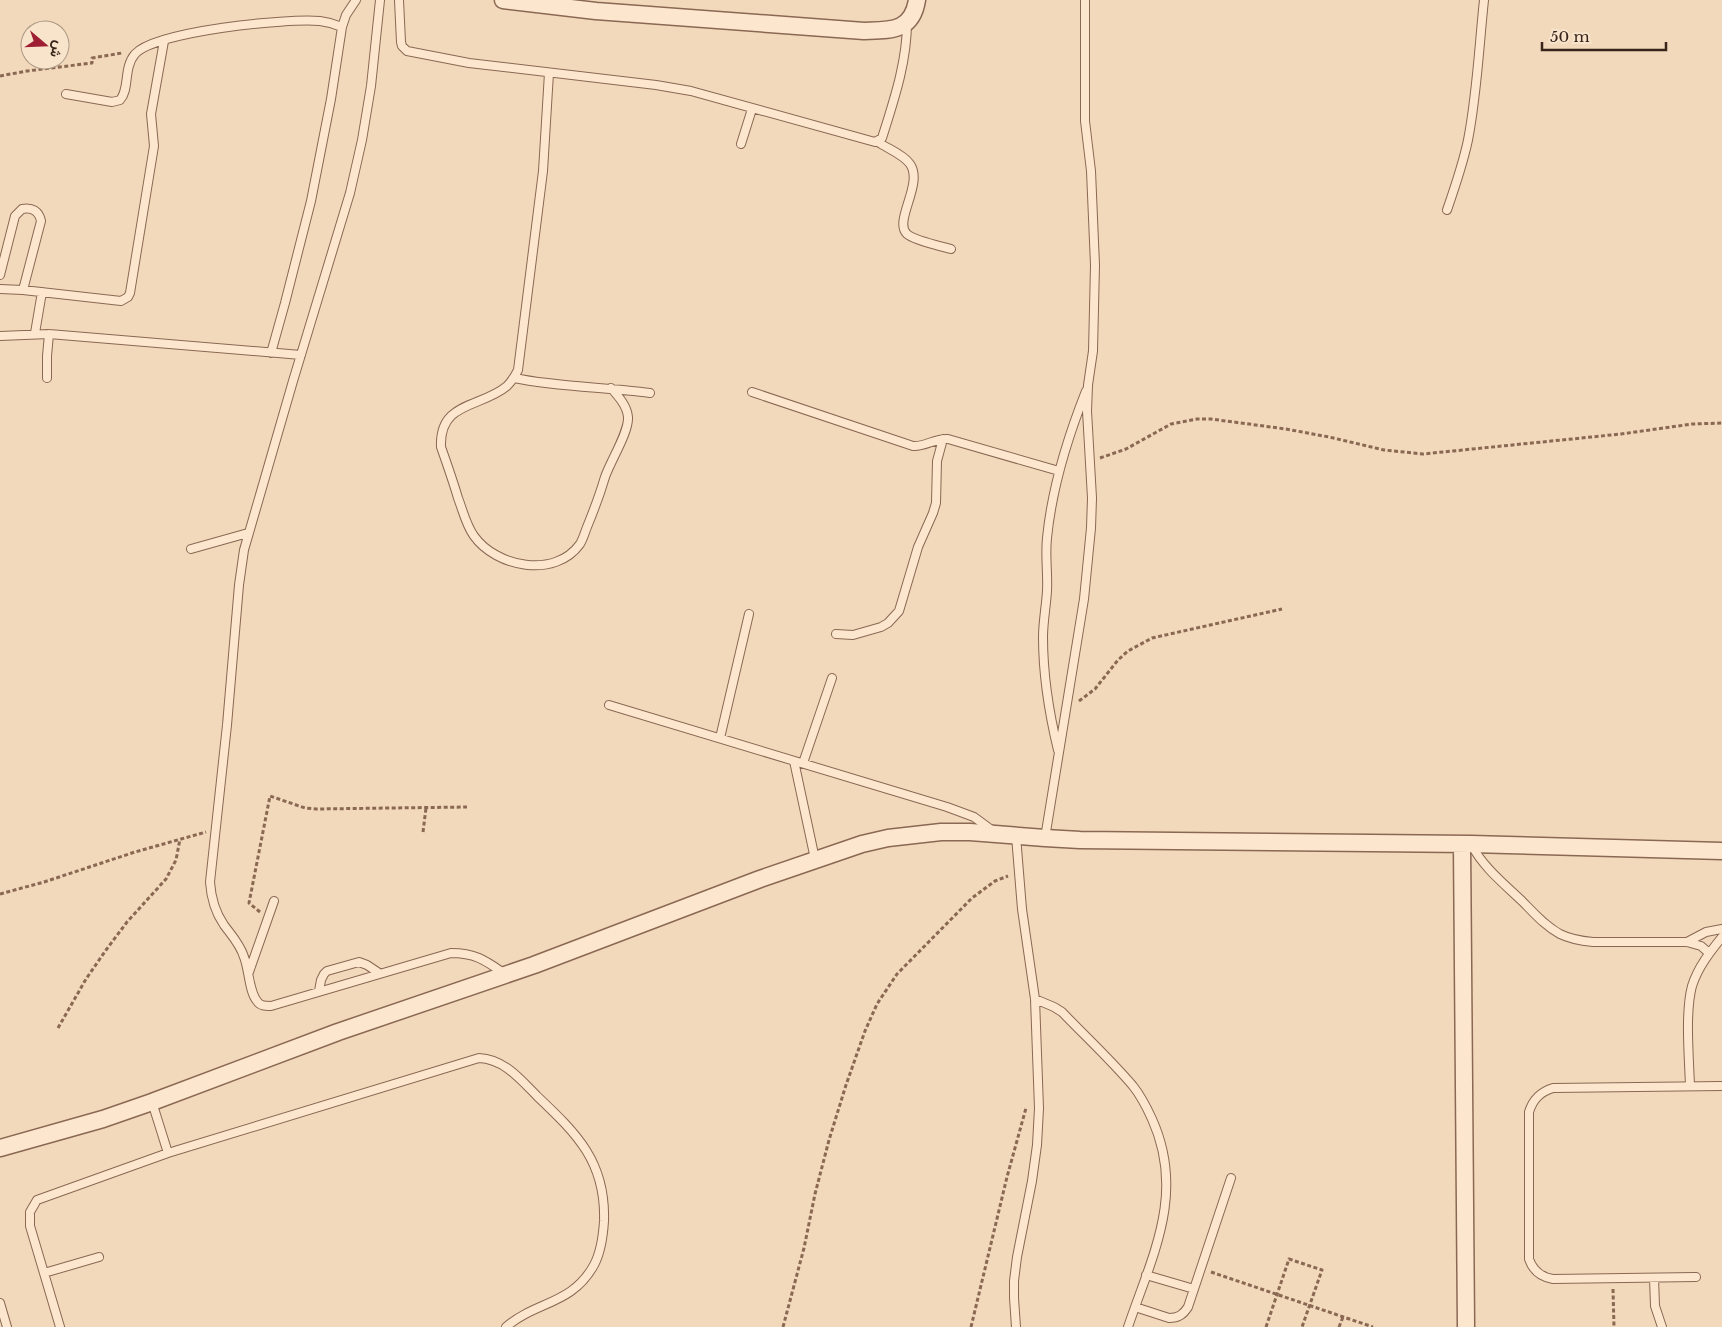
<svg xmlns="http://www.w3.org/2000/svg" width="1722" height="1327" font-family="'Libre Baskerville',Vazirmatn,serif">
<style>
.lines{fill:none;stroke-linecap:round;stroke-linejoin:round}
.lane-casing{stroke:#8a6853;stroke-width:10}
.street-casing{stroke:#8a6853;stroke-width:19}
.path{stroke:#8a6853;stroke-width:3;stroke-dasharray:4 2.5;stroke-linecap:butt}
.lane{stroke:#fce7ce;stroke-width:8}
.street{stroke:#fce7ce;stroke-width:16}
</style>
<rect width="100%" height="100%" fill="#f2d9bb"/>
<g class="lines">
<g class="lane-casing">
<path id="lane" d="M380 0 371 86 362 140 350 193 293 381 244 550 239 585 227 725 210 882C211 897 215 912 224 925 232 936 240 944 244 957 249 969 249 992 257 1001 260 1006 265 1006 271 1006L451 953C476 953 486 961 505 974
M399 0 401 42 402 46 407 51 469 63 656 85 691 91 875 142 882 138C894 100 907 62 907 22
M549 73 543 171 518 370C515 376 512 381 507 386 481 408 439 401 441 447 447 464 453 481 458 498 463 511 466 525 474 536 496 567 555 579 580 544 583 539 585 532 587 527 594 510 600 494 605 477 611 460 629 432 628 417 627 406 619 397 611 388
M66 94 112 102 120 100C130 89 123 68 135 54 156 31 287 18 320 21 328 22 335 24 342 27
M878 142C888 149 903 154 910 164 924 184 893 221 907 234 915 241 941 246 951 249
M741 144 752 109
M1447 210C1455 187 1463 164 1468 140 1477 94 1479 47 1484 0
M0 275 15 216 22 209C32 207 39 211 41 221L23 290
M0 289 23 290 121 301 128 297 130 293 154 146 151 114 164 41
M35 333 42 292
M0 336 49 334 301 355
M271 353 285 303 311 201 331 99 342 27 346 15 356 0
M47 378V356L49 334
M514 378C558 387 604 387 650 393
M752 392 913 446C925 447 935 438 948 439L1059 471
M191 549 248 533
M836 634 853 635 881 627 888 623 899 611 918 547 933 513 936 503 937 461 943 439
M609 705 947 807 974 817 993 831
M720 738 749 614
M1058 750C1049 713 1043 675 1043 637 1043 622 1046 607 1047 591 1048 574 1045 556 1047 538 1052 487 1067 439 1086 391
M794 761 815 859
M803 763 832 678
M1016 836 1022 909 1035 999 1039 1108 1037 1145 1032 1181 1017 1257 1014 1281V1298L1016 1327
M1045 838 1084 599 1091 528 1092 498 1087 411 1088 385 1093 351 1095 265 1091 171 1085 121V0
M1471 844C1483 867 1503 883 1522 901 1534 913 1545 926 1560 934 1570 939 1582 941 1593 942H1687L1701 946 1709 953
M1687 942 1706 932 1722 929
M249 972 274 901
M319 991 321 980 324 974 327 971 359 962 367 965 379 973
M1035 999 1054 1007 1062 1012C1086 1037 1111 1060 1133 1086 1141 1096 1147 1108 1152 1119 1186 1194 1152 1256 1128 1327
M1690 1086C1689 1057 1685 1012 1692 986 1698 967 1710 952 1722 937
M152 1102 168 1153
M44 1273 99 1257
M1146 1275 1194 1289
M1696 1277 1553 1279C1541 1277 1533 1271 1529 1259V1112C1533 1099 1540 1092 1553 1088L1722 1086
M1654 1278 1655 1306 1662 1327
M0 1303 7 1327
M1135 1307 1169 1318C1178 1318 1183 1315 1188 1307L1231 1178
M60 1327 30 1226V1212L37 1200 168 1153 479 1058C504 1059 520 1079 537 1096 577 1134 606 1162 604 1221 603 1237 601 1252 594 1265 572 1305 536 1301 506 1327"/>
</g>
<g class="street-casing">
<path id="street" d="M503 0 596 11 864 31C890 30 912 32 917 0
M1462 844 1466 1327
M0 1148 103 1119 152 1102 338 1032 534 965 760 879 862 844 888 838 941 832H970L1045 838 1080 840 1471 844 1722 851"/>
</g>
<path class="path" d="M0 76 27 71 92 63V58L122 53
M1100 458 1126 449 1171 424 1197 419H1211L1286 429 1329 437 1384 450 1423 454 1621 434 1692 424 1722 423
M1079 701 1095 689 1118 660 1128 651 1152 638 1282 609
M423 832 426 808
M0 894 44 882 135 852 206 832
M260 912 249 903 270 796 305 808 316 809 467 807
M58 1028 86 979 106 950 127 922 166 879 176 860 180 839
M1211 1272 1373 1327
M1613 1289 1614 1327
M783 1327 804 1248 815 1194 829 1140 846 1085 865 1031 877 1004 897 974 972 898 995 881 1008 876
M971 1327 1007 1177 1026 1108
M1266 1327 1289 1259 1322 1270 1302 1327
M1339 1327 1343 1317"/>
<use href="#lane" class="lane"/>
<use href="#street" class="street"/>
</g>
<g transform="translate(45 45) rotate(109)"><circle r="24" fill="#f8e4cb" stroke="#ab9784"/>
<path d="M0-4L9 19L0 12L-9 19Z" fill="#9e1e33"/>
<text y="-8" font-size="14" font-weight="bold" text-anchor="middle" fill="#38241a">ش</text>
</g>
<path d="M1542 42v8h124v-8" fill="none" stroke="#38241a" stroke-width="2.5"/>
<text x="1550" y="42" font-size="15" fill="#38241a" stroke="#f8e4cb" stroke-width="4" paint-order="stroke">50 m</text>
</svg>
